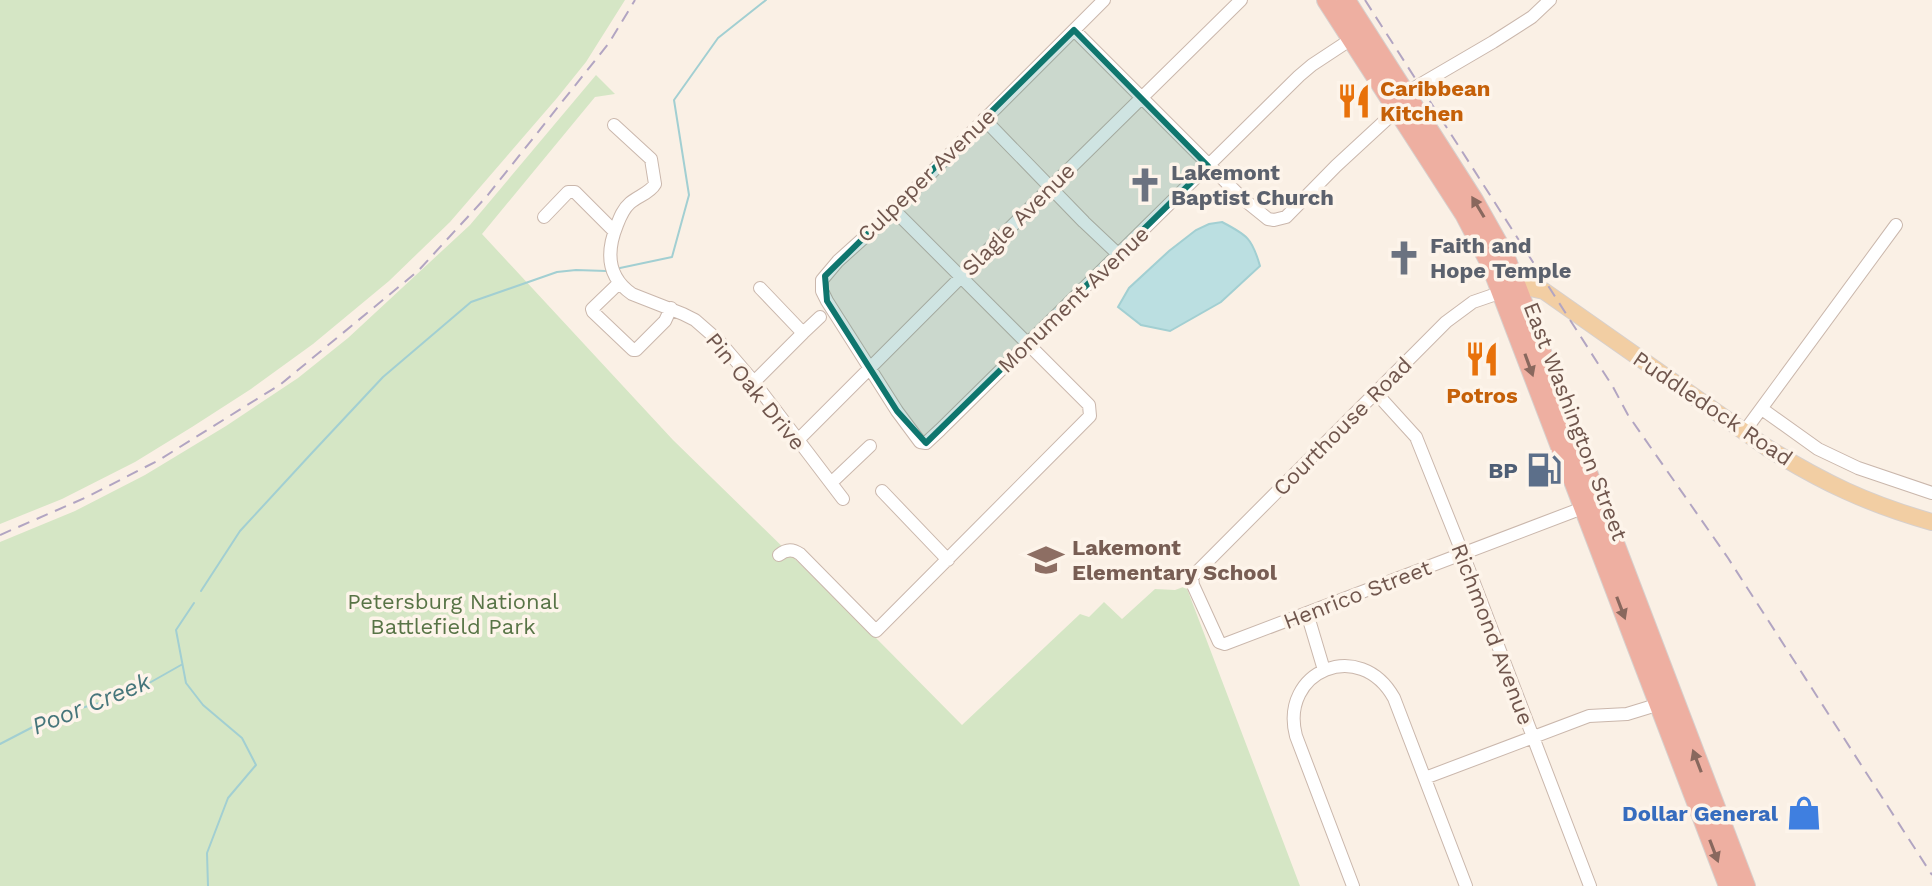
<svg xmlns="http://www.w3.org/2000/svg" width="1932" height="886" font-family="'Work Sans',sans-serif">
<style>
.green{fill:#d5e6c5}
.water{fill:#bbdfe1;stroke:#a2cfd2;stroke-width:2}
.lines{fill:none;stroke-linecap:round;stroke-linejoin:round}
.stream{stroke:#a2cfd2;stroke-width:2}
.minor-casing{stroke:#cab7ac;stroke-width:14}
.major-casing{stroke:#d7d0cd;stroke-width:18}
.highway-casing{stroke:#d7d0cd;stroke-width:20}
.minor{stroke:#fff;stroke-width:12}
.major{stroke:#f2cea3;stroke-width:16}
.highway{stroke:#eeafa1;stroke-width:18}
.rail{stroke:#b2a5c2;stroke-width:2;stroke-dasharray:12 8;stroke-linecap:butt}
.oneway{fill:#89685e}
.marked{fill:#0f766e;fill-opacity:0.2;stroke:#0f766e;stroke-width:6;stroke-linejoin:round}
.labels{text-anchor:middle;stroke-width:7;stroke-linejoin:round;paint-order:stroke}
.food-label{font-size:22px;font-weight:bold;fill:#c56008;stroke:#fdf4ea;text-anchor:start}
.worship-label{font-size:22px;font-weight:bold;fill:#5b616d;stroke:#fdf4ea;text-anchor:start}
.street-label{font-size:22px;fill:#70564d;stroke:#fdf4ea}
.service-label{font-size:22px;font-weight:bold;fill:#4e5e75;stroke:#fdf4ea;text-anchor:end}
.education-label{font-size:22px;font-weight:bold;fill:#785e54;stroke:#fdf4ea;text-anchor:start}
.park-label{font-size:22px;fill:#587446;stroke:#fdf4ea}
.shop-label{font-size:22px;font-weight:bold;fill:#366cbe;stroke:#fdf4ea;text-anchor:end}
.water-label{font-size:24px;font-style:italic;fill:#46767b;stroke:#fdf4ea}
</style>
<rect width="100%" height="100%" fill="#faf0e5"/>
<path class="green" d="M0 0H625L586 62 557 98 450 222 389 281 313 344 251 389 192 427 135 462 62 499 0 524Z
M596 75 615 94 595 97 482 234 673 440 875 637 962 725 1080 614 1089 617 1104 602 1122 619 1155 589 1175 590 1186 586 1300 886H0V542L75 511 145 475 226 426 298 378 348 338 470 225Z"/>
<path class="water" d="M1222 222C1247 235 1252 238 1260 266L1221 302 1170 331 1141 325 1118 307 1129 288 1169 251 1196 230 1209 224Z"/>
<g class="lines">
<path class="stream" d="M620 268 672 257 689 195 674 100 718 38 766 0
M201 591 240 531 310 455 383 377 471 302 557 272 576 270 606 271
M194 603 176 630 186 683 203 705 242 738 256 765 228 798 207 853 208 886
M0 744 56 715 128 695 181 665"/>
<g class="minor-casing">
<path id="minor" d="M1104 0 887 217 838 261 822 280V291L827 301 897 411 920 442 926 443 940 430 1299 76 1312 65 1356 36
M1074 30 1242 198 1268 219 1274 220 1286 217 1336 166 1388 118 1416 87 1493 42 1532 17 1550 0
M984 119 1084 222 1119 255
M614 125 651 159 655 184C650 193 638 196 630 203 623 209 620 217 617 225 606 252 607 277 632 294L683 314 695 320 719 341 754 382 843 499
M544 217 568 192H575L614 231
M619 283 592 309 593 312 633 350H636L665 321 671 308
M1502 292 1473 302 1446 322 1192 577 1193 585 1219 642 1225 644 1588 506
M803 333 820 317
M754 382 803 333 760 288
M1376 393 1416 437 1466 562 1590 886
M1762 409 1818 449 1858 468 1932 493
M1744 432 1896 225
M797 441 1051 187 1241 0
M831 483 870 446
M882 491 948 560
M779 555C786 549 793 549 800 554L876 631 1090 416 1089 405 894 210
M1307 613 1324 670
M1425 778 1589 716 1627 714 1663 703
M1353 886 1296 736C1279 671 1360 637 1394 698L1466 886"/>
</g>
<g class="major-casing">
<path id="major" d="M1507 291 1526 287 1544 291 1766 447C1822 482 1868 504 1932 522"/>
</g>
<g class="highway-casing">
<path id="highway" d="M1326 0 1464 214 1490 264 1728 886
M1346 0 1474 200 1505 255 1746 886"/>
</g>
<use href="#minor" class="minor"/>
<use href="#major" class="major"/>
<use href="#highway" class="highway"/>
<path class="rail" d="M1365 0 1613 387 1628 415 1728 558 1932 875
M0 535 87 497 159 460 281 384 418 271 487 196 609 43 635 0"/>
</g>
<defs><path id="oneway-solid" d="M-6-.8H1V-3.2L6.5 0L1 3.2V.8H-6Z" transform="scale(2)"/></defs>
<g class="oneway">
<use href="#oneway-solid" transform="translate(1478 207) rotate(-121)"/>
<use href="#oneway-solid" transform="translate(1529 365) rotate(70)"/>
<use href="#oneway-solid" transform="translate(1621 608) rotate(69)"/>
<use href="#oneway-solid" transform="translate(1697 761) rotate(-111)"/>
<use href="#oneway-solid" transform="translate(1714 851) rotate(69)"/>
</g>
<path class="marked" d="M1074 30 1208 166 926 443 897 411 827 301 825 276Z"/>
<defs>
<g id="restaurant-bare" transform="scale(2.76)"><path d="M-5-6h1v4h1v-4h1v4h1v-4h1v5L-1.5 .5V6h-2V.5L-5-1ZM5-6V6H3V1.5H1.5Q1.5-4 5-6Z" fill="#e8710a" stroke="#fdf4ea" stroke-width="2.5" paint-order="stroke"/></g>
<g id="church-bare" transform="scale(2.76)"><path d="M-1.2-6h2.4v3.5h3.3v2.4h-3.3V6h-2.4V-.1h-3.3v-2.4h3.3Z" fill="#6b7280" stroke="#fdf4ea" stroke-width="2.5" paint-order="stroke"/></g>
<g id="fuel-bare" transform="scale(2.76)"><path d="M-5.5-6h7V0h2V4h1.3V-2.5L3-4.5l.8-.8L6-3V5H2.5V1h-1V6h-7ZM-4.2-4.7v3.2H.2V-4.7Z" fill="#5c6f8a" stroke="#fdf4ea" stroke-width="2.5" paint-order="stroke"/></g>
<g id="school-bare" transform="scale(2.76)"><path d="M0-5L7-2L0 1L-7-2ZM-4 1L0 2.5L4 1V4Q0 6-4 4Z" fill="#8d6e63" stroke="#fdf4ea" stroke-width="2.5" paint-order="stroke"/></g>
<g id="shop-bare" transform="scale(2.76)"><path d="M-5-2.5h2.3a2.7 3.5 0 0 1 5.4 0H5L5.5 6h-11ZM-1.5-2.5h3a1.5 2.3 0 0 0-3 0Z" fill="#3f7fe0" stroke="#fdf4ea" stroke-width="2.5" paint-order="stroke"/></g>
</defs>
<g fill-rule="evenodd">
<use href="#restaurant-bare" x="1354" y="101"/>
<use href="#church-bare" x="1145" y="185"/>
<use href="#church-bare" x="1404" y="258"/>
<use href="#restaurant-bare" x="1482" y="359"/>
<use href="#fuel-bare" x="1544" y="470"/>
<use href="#school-bare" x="1046" y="560"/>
<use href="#shop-bare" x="1804" y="813"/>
</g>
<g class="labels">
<g class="food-label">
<text x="1380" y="96">Caribbean<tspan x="1380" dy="25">Kitchen</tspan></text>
<text x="1482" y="403" text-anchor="middle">Potros</text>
</g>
<g class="worship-label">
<text x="1171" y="180">Lakemont<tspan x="1171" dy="25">Baptist Church</tspan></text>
<text x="1430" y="253">Faith and<tspan x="1430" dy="25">Hope Temple</tspan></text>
</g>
<g class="street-label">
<text transform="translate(926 175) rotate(-44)" y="8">Culpeper Avenue</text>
<text transform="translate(1018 219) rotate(-45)" y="8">Slagle Avenue</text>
<text transform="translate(1073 299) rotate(-44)" y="8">Monument Avenue</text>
<text transform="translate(756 391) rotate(51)" y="8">Pin Oak Drive</text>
<text transform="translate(1713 408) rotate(34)" y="8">Puddledock Road</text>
<text transform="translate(1576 421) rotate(69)" y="8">East Washington Street</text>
<text transform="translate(1342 426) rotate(-45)" y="8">Courthouse Road</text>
<text transform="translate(1357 594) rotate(-21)" y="8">Henrico Street</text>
<text transform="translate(1493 634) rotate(69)" y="8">Richmond Avenue</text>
</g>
<g class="service-label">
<text x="1518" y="478">BP</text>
</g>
<g class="education-label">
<text x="1072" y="555">Lakemont<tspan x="1072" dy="25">Elementary School</tspan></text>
</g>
<g class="park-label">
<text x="453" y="609">Petersburg National<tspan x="453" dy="25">Battlefield Park</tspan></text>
</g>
<g class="shop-label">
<text x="1778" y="821">Dollar General</text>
</g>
<g class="water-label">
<text transform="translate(91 704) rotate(-22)" y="8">Poor Creek</text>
</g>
</g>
</svg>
